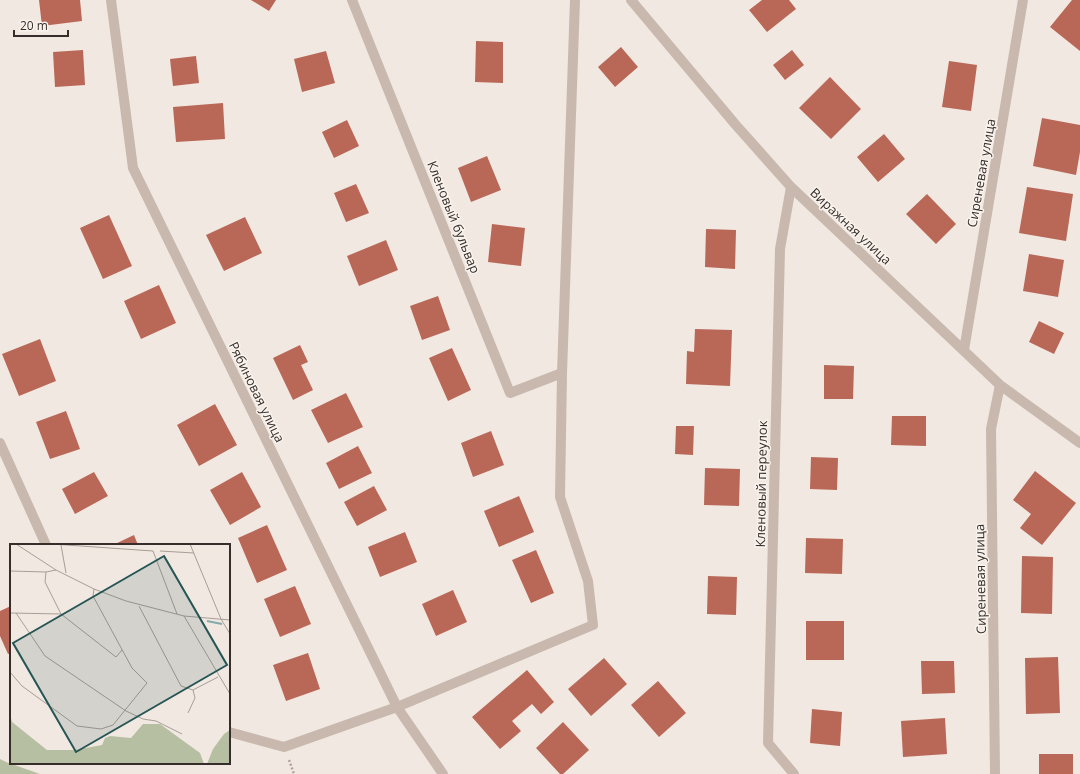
<svg xmlns="http://www.w3.org/2000/svg" width="1080" height="774" font-family="'Open Sans',sans-serif">
<style>
.green{fill:#b7bfa2}
.building{fill:#b96757}
.lines{fill:none;stroke-linecap:round;stroke-linejoin:round}
.path{stroke:#b4a298;stroke-width:2.5;stroke-dasharray:2 2;stroke-linecap:butt}
.street{stroke:#c8b8ae;stroke-width:10}
.labels{text-anchor:middle;stroke-width:3;stroke-linejoin:round;paint-order:stroke}
.street-label{font-size:13px;fill:#372e2b;stroke:#f9f3ed}
.inset-river{fill:none;stroke:#83abaa;stroke-width:2}
.inset-road{fill:none;stroke:#a79e98;stroke-width:1}
.view{fill:#255554;fill-opacity:0.15;stroke:#255554;stroke-width:2}
.inset-edge{fill:none;stroke:#372e2b;stroke-width:2}
</style>
<rect width="100%" height="100%" fill="#f1e8e1"/>
<path class="green" d="M0 759 6 762 40 774H0Z"/>
<path class="building" d="M39 0H80L82 21 42 26Z
M251 0H276L269 11Z
M762 0H789L796 9 767 32 749 10Z
M1072 0H1080V51L1050 27Z
M476 41 503 42V83L475 82Z
M621 47 638 67 615 87 598 67Z
M83 50 85 85 55 87 53 52Z
M792 50 804 65 785 80 773 65Z
M326 51 335 83 302 92 294 59Z
M196 56 199 83 173 86 170 59Z
M949 61 977 65 971 111 942 107Z
M830 77 861 109 831 139 799 108Z
M223 103 225 139 176 142 173 107Z
M1042 118 1080 125V152L1076 175 1033 166Z
M347 120 359 146 334 158 322 132Z
M884 134 905 159 878 182 857 157Z
M487 156 501 190 471 202 458 168Z
M356 184 369 213 346 222 334 193Z
M1027 187 1073 194 1066 241 1019 233Z
M927 194 956 224 936 244 906 214Z
M109 215 132 266 103 279 80 228Z
M245 217 262 253 224 271 206 235Z
M492 224 525 228 521 266 488 262Z
M706 229 736 230 735 269 705 267Z
M386 240 398 270 359 286 347 256Z
M1029 254 1064 260 1058 297 1023 291Z
M159 285 176 323 141 339 124 301Z
M438 296 450 330 422 340 410 306Z
M1039 321 1064 333 1054 354 1029 342Z
M695 329 732 330 730 386 686 384 687 351 694 352Z
M40 339 56 381 19 396 2 354Z
M300 345 308 362 301 365 313 390 293 400 273 358Z
M452 348 471 390 448 401 429 358Z
M824 365 854 366 853 399H824Z
M346 393 363 427 328 443 311 410Z
M215 404 237 445 199 466 177 425Z
M66 411 80 449 50 459 36 422Z
M892 416H926V446L891 445Z
M676 426H694L693 455 675 454Z
M491 431 504 465 473 477 461 443Z
M358 446 372 473 339 489 326 463Z
M811 457 838 458 837 490 810 489Z
M705 468 740 469 739 506 704 505Z
M1035 471 1076 503 1042 545 1020 528 1031 514 1013 500Z
M94 472 108 496 75 514 62 489Z
M242 472 261 507 230 525 210 490Z
M374 486 387 510 357 526 344 502Z
M519 496 534 532 499 547 484 511Z
M267 525 287 570 257 583 238 538Z
M405 532 417 562 380 577 368 547Z
M134 535 138 545H113Z
M806 538 843 539 842 574 805 573Z
M536 550 554 593 531 603 512 560Z
M1022 556 1053 557 1052 614 1021 613Z
M708 576 737 577 736 615 707 614Z
M295 586 311 624 280 637 264 599Z
M453 590 467 622 436 636 422 604Z
M11 606V653L8 654 0 636V611Z
M806 621H844V660H806Z
M308 653 320 689 286 701 273 665Z
M1058 657 1060 713 1026 714 1025 658Z
M604 658 627 684 591 716 568 689Z
M921 661H954L955 693 922 694Z
M527 670 554 702 541 714 532 704 512 721 521 731 500 749 472 717Z
M658 681 686 713 659 737 631 705Z
M812 709 842 712 840 746 810 743Z
M945 718 947 754 903 757 901 721Z
M563 722 589 750 563 774H560L536 748Z
M1039 754H1073V774H1039Z"/>
<g class="lines">
<path class="path" d="M289 760 294 774"/>
<path class="street" d="M111 0 133 168 397 707 443 774
M352 0 510 393 562 373
M631 0 735 124 791 187 1000 385 1080 443
M791 187 780 249 768 743 794 774
M964 350 1023 0
M0 443 46 545
M229 732 284 747 397 707 593 625 588 581 560 497 562 373 575 0
M995 774 991 429 1000 385"/>
</g>
<g class="labels">
<g class="street-label">
<text transform="translate(981 173) rotate(-80)" y="5">Сиреневая улица</text>
<text transform="translate(454 217) rotate(68)" y="5">Кленовый бульвар</text>
<text transform="translate(851 226) rotate(43)" y="5">Виражная улица</text>
<text transform="translate(257 392) rotate(64)" y="5">Рябиновая улица</text>
<text transform="translate(761 484) rotate(-89)" y="5">Кленовый переулок</text>
<text transform="translate(980 579) rotate(-91)" y="5">Сиреневая улица</text>
</g>
</g>
<g transform="translate(10 544)">
<rect width="220" height="220" fill="#f1e8e1"/>
<path d="M0 170 2 178 37 206H65L92 201 95 194 100 192 121 194 133 180H150L190 209 194 220H0ZM220 186V220H197L203 205 214 190Z" fill="#b7bfa2"/>
<path class="inset-river" d="M197 77 212 80"/>
<path class="inset-road" d="M6 0 46 26 84 45 116 57 174 72 220 76M42 0 143 7 167 70M180 0 211 75 220 90M51 1 56 29M150 7 184 9M46 26 36 28 35 38 51 70 106 113 112 106M0 27 36 28M129 62 171 142 183 146M0 69 51 70M6 69 35 112 116 167 133 175 146 177 172 190M174 72 220 150M0 128 12 142 67 182 91 185 103 181 137 139 122 124 83 52 84 45M178 169 185 154 183 146 208 133"/>
<path class="view" d="M154 12 217 121 66 208 3 99Z"/>
<rect width="220" height="220" class="inset-edge"/>
</g>
<path d="M14 30v6h54v-6" fill="none" stroke="#372e2b" stroke-width="2"/>
<text x="20" y="30" font-size="12" fill="#372e2b" stroke="#f9f3ed" stroke-width="3" paint-order="stroke">20 m</text>
</svg>
